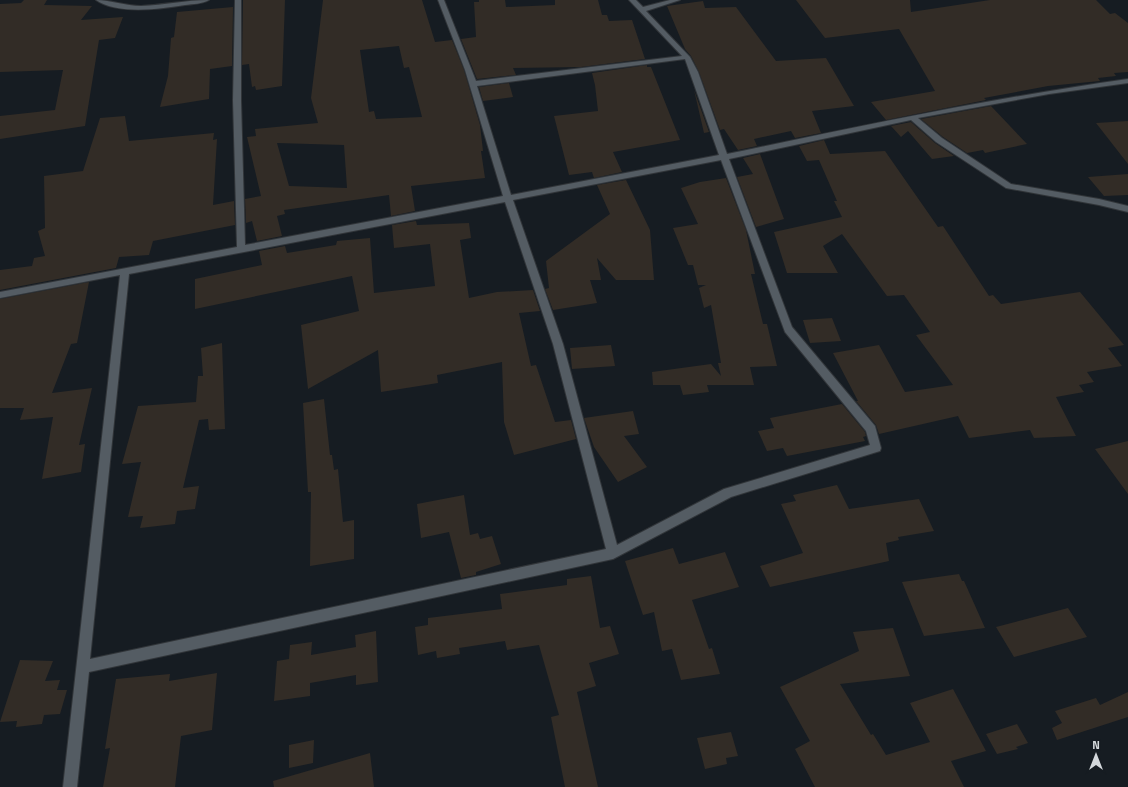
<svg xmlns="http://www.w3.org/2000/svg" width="1128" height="787" font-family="'Titillium Web',sans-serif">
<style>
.building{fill:#322c26;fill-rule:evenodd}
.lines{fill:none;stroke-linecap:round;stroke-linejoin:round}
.minor-casing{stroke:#313539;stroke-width:2}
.minor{fill:#545c63;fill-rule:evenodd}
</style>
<rect width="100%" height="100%" fill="#161c22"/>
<path class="building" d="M24 0H47L44 5 92 6 81 20 123 17 115 38 99 40 85 126 0 139V116L55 110 63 70 0 72V4L21 3Z
M243 0H285L282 86 256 90 255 86 252 87 249 64 242 65Z
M323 0H422L435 42 452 40 464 70 480 125 483 151H481L485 178 411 186 415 211 391 216 389 195 284 210 285 214 277 216 282 236 257 241 252 221 246 223 245 199 261 196 247 137 256 136 255 129 318 123 311 98ZM399 46 404 68 409 67 422 117 376 119 374 111 369 112 360 50ZM277 143 344 145 347 188 289 186Z
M479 0H505L506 7 555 5V0H598L602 15H607L609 21 632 20 645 59 581 67 513 68 516 75 477 79 461 39 476 37 474 2H479Z
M796 0H910L911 12 990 0H1096L1110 14 1115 13 1128 23V72L1114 73 1116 76 1098 78 1100 81 1048 86 984 98 986 100 886 120 871 102 935 91 899 29 825 38Z
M703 1 705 8 736 7 776 61 826 58 854 106 812 111 821 133 795 138 791 131 754 139 757 146 738 150 724 129 720 130 699 72 691 56 685 49 667 6Z
M233 7 232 66 210 69 209 99 160 107 168 76 171 38 174 37 177 12Z
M647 65V67H651L680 140 613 152 622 172 594 178 592 172 569 175 554 116 598 111 595 85 592 73Z
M509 83 513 97 483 101 479 87Z
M694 90 709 132 704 133Z
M991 106 1027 144 985 153 983 150 967 153 943 137 921 119Z
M125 116 129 141 214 133 213 140 217 139 213 205 234 201 235 225 153 241 149 255 119 257 116 268 0 290V270L32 266 34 258 45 256 38 231 45 228 44 176 83 171 100 118Z
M1128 121V164L1096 123Z
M911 122 935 143 954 156 932 159 908 131 901 137 891 126Z
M824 140 830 154 885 151 938 227 943 226 989 296 993 295 1001 304 1080 292 1124 345 1108 348 1122 366 1087 372 1094 382 1079 385 1084 392 1056 397 1076 436 1034 438 1030 430 969 438 958 416 879 434 876 425 856 401H858L833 353 879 345 905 392 953 385 916 335 930 332 904 295 887 296 842 234 823 246 838 273H787L774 232 842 217 834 201H837L819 160 807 161 799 146Z
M760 154 784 219 756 227 737 177 753 174 743 158Z
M1128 174V195L1104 196 1088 177Z
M726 178 746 230 755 274H751L763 324H767L777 366 750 367 754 385H707L709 392 683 395 680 385H653L652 372 711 364 721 376 718 363H721L711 305 704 308 699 288 706 285H698L693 265H688L673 228 698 224 681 188 700 182Z
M626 180 650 230 654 280H616L597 258 601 280H590L597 303 553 310 545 289 549 288 546 261 610 214 597 185Z
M416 221 417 225 469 223 471 238 460 240 469 298 497 292 533 290 540 311 519 313 531 366 536 365 555 422 571 420 576 439 514 455 504 422 502 362 437 375 438 383 381 392 378 350 308 389 301 325 359 311 352 276 195 309V279L262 265 259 251 285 246 287 253 336 245 337 241 370 238 374 293 435 286 430 244 394 248 392 225Z
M89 282 77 343 71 344 52 393 92 388 79 445 85 444 81 472 42 479 53 417 20 420 24 408H0V299Z
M832 318 841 341 810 343 803 320Z
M222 343 225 429 209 430 208 419 199 420 183 488 199 486 195 509 177 511 175 524 140 528 143 516 128 517 141 462 122 464 138 406 196 402 198 376H203L201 348Z
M611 345 615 366 572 369 570 348Z
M324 399 330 455H332L334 470 338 469 343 522 354 520V559L310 566 311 492H308L303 403Z
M842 404 865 432 866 436 863 437 865 441 787 456 783 448 767 451 758 431 774 428 770 418Z
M633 411 639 434 624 436 647 467 618 482 594 447 584 418Z
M1128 441V494L1095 449Z
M837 485 849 509 919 499 934 531 898 537 899 540 886 543 889 561 770 587 760 566 803 553 781 504 796 501 793 495Z
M464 495 470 535 478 533 480 539 492 536 501 564 476 572V575L461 578 449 532 421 538 417 504Z
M673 548 679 564 725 552 739 587 692 600 709 649 712 648 720 674 681 680 672 649 662 651 654 612 643 615 625 561Z
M959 574 962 581H964L985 628 924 636 902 582Z
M591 576 600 628 610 626 619 654 589 663 596 686 577 692 598 787H565L551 717 559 715 539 645 507 650 505 641 459 648 460 654 437 658 436 651 418 655 415 627 428 625V618L502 609 500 594 567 585V579Z
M1068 608 1087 637 1014 657 996 627Z
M893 628 910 676 840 684 871 735 873 734 886 755 930 742 910 703 953 689 986 751 951 761 964 787H815L795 749 810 741 780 687 859 651 853 632Z
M376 631 378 682 356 685V675L310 683V696L274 701 277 661 289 659 290 645 312 642 311 655 356 647 355 635Z
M20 660 53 661 45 681 60 680 57 690H67L60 714 44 715 42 724 16 727 17 721 0 722Z
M217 673 212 730 181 736 175 787H103L110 748 105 749 116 679 170 674 169 681Z
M1128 692V717L1057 740 1052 728 1062 723 1055 711 1096 698 1100 705Z
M1017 724 1028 743 1016 747 1018 749 997 754 986 734Z
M731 732 738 756 726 758 727 764 705 769 697 738Z
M314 740 313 763 289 768V745Z
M370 753 374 787H274L273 781Z"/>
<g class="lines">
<g class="minor-casing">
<path id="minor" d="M96 0C111 0 125 6 141 6 164 5 186 0 209 0 203 4 192 4 185 5 161 9 117 15 96 0Z
M235 0H241V100L245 245 503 196 465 70 438 0H444L476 81 682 56 629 0H636L643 7 670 0H680L646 11 690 57 698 72 727 154C860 126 993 98 1128 79V83L1049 94 918 118 942 138 1011 184 1099 199 1128 206V212L1099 205 1006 188 936 142 911 120 729 159 792 327 875 426 881 448 880 451 731 497 613 559 89 672 77 787H63L120 275 0 298V292L237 247 233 100ZM685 59 719 155 511 195 477 86ZM721 160 785 332 866 431 870 445 724 489 617 545 563 344 513 200ZM505 202 553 344 606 549 90 659 129 274Z"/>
</g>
<use href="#minor" class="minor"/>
</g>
<g transform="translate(1096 755)" stroke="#161c22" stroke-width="3" paint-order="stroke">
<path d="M0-3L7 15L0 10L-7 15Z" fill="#d3d7db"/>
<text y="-6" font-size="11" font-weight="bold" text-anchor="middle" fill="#d3d7db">N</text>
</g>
</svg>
